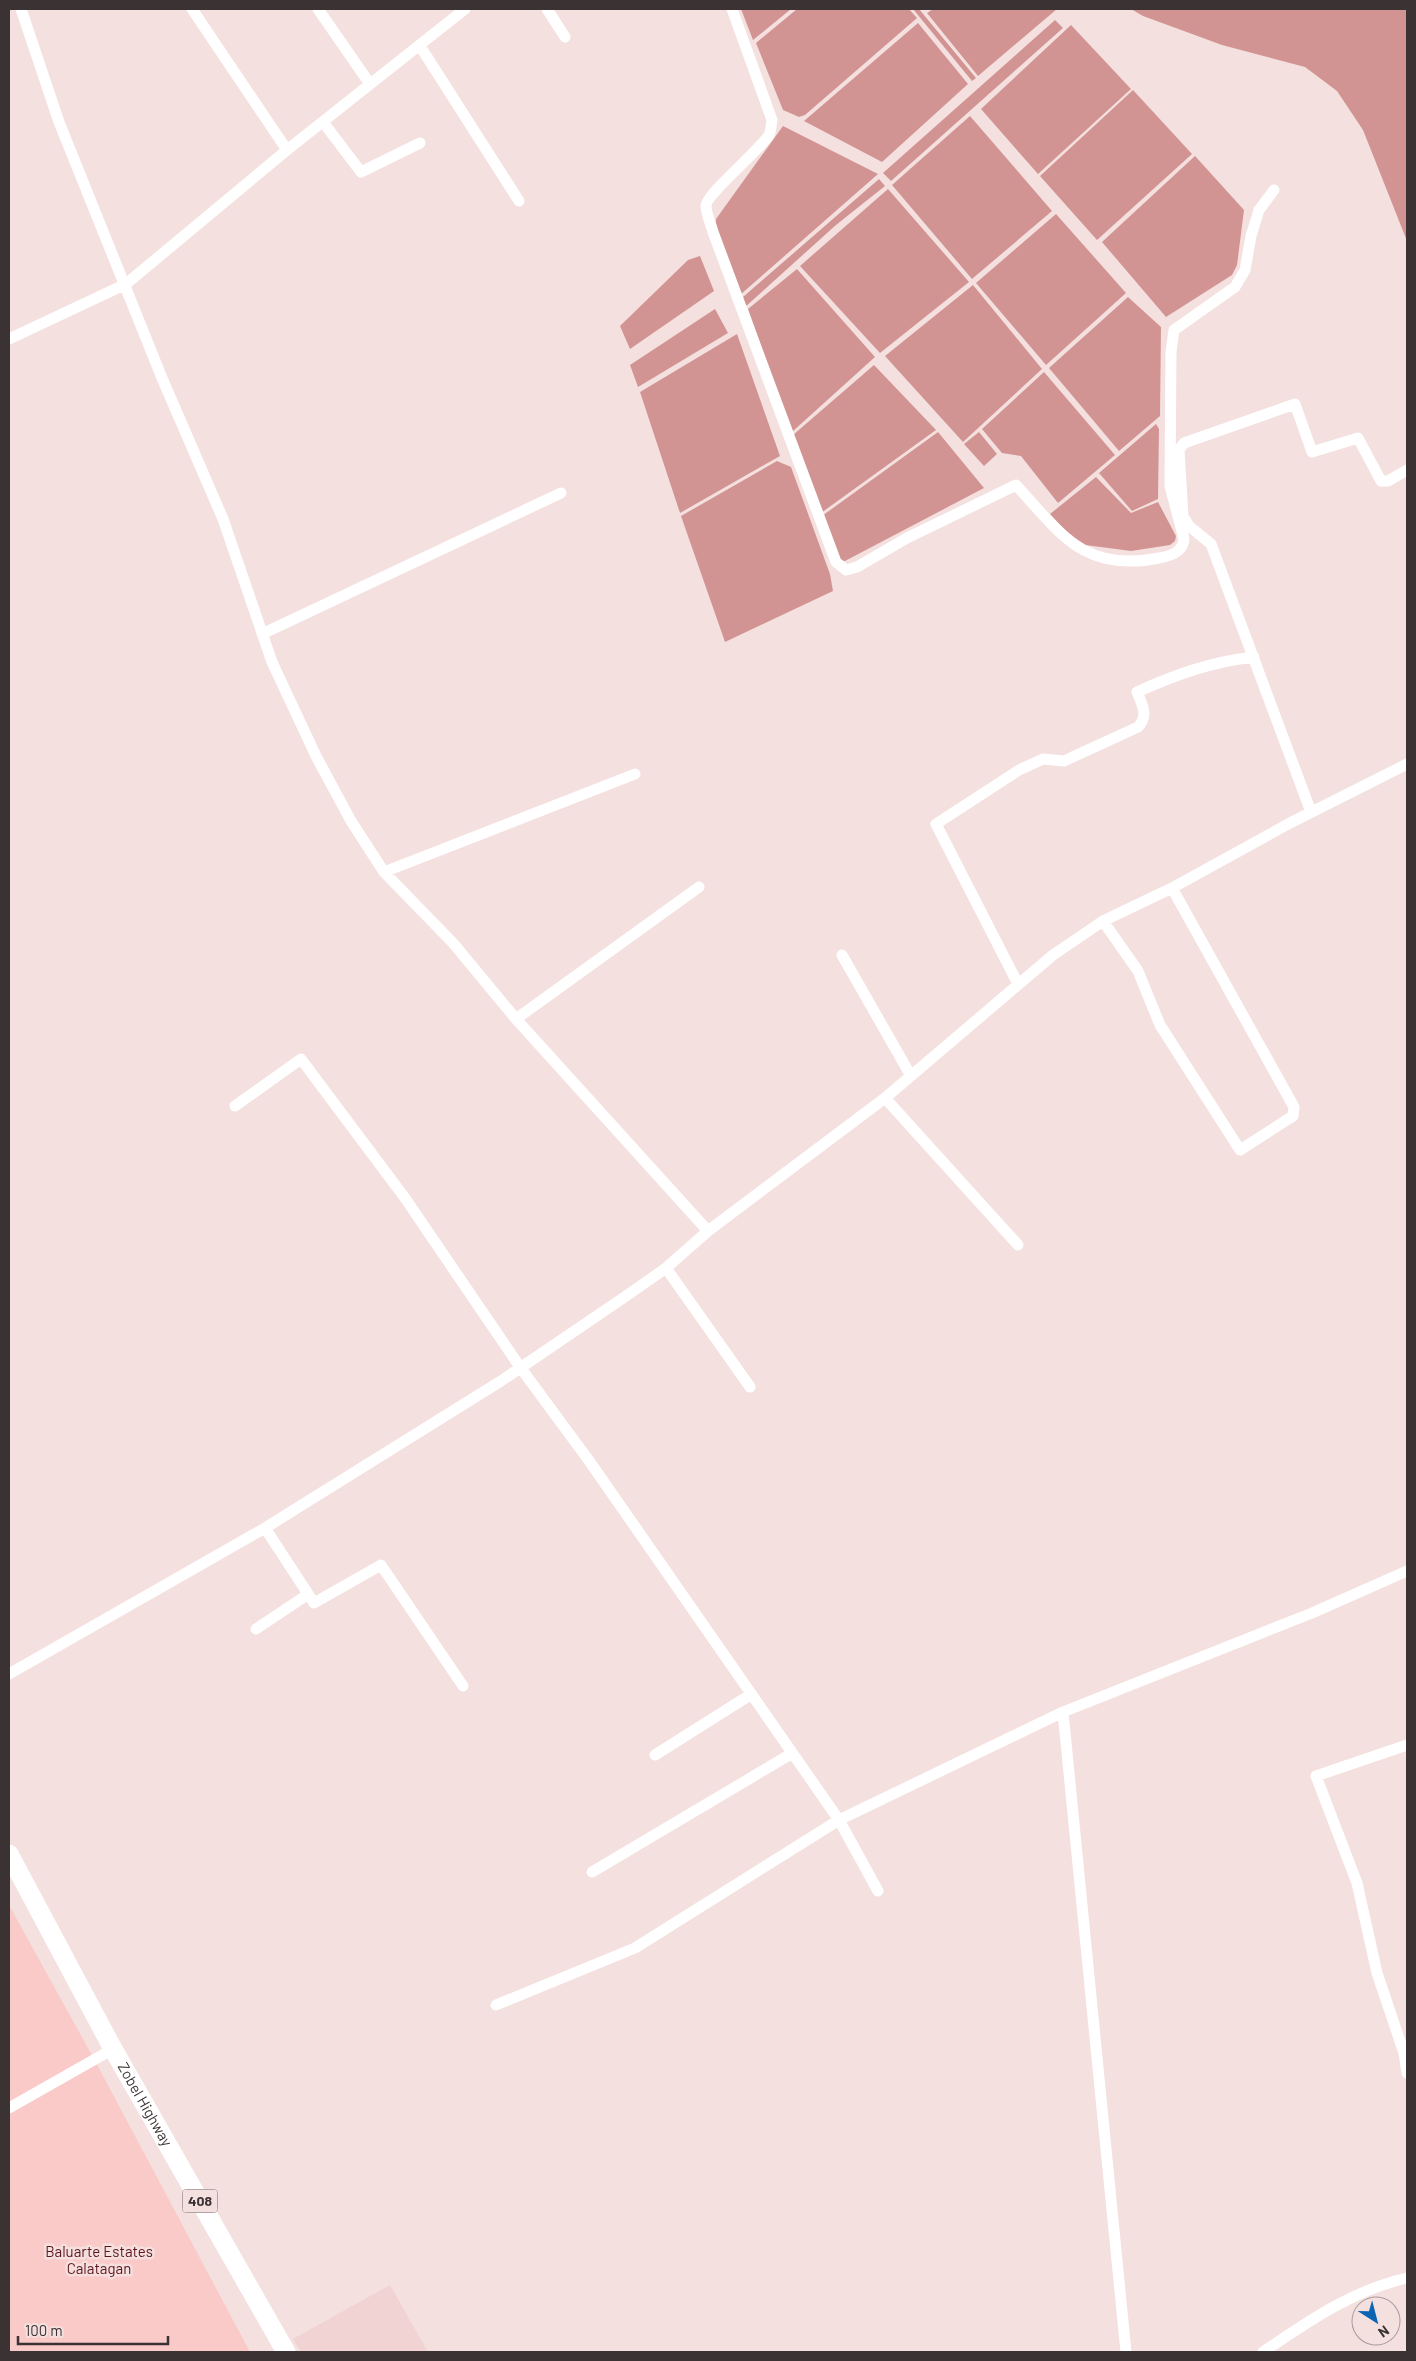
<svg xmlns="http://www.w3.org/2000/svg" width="1416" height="2361" font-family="Barlow,sans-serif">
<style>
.built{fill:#f0d3d2}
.green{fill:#facac8}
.water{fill:#d29493}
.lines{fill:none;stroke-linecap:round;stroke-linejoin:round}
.street{stroke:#fff;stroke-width:11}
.primary{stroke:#fff;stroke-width:19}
.labels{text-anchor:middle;stroke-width:5;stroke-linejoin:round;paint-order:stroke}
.shield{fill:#f4e0df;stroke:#726767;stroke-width:1}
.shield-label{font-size:14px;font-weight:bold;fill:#3b3333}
.street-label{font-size:15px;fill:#3b3333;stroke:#f4e0df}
.park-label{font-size:15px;fill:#5e151b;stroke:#f4e0df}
</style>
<rect width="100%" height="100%" fill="#f4e0df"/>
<path class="built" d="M390 2285 428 2352H301L293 2339Z"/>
<path class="green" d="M9 1905 94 2059 250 2352H9Z"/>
<path class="water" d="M741 9H791L753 40Z
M797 9H909L917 18 805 115 799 117 783 110 756 43Z
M913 9H919L976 78 972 81Z
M933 9H1057L978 76 927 13Z
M1131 9H1407V241L1363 130 1337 91 1305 67 1222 45 1143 16Z
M1055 20 1063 28 891 181 883 173Z
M918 23 968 84 882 162 804 121Z
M1071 25 1131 89 1038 174 981 109Z
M1133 90 1192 154 1097 240 1040 176Z
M970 116 1052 211 972 279 892 185Z
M783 126 878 174 740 295 715 230 716 219Z
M1195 156 1244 210 1237 265 1232 275 1166 317 1102 242Z
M879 179 885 186 836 225 745 307 743 297Z
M888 189 969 282 880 353 800 266Z
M1056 214 1126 293 1046 365 976 283Z
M700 256 714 291 630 349 620 326 688 260Z
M797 269 875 357 792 432 748 309Z
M973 285 1042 369 963 442 885 356Z
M1128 297 1161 327 1160 416 1119 451 1049 368Z
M715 309 728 333 638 387 630 365Z
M737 334 780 456 680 513 640 392Z
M874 365 936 430 821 513 793 435Z
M1044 372 1115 455 1058 503 1021 456 1002 453 982 429Z
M1156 424 1159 429 1158 499 1132 511 1099 473Z
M938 432 984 488 845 561 839 560 822 516Z
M979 432 997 454 984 466 964 444Z
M777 461 791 467 830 574 833 591 725 642 681 516Z
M1096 477 1131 513 1158 502 1176 536 1175 541 1170 545 1131 551 1078 544 1050 514Z"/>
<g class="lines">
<path class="street" d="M21 9 59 122 162 378 223 519 272 662 316 756 351 821 384 872 453 943 516 1019 708 1231
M192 9 287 150
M318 9 370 84
M547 9 565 37
M732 9 772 120C771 125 771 131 769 135 759 151 706 194 706 206 706 214 711 224 713 232L836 562 846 570 857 567 907 538 1016 485C1061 534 1084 573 1159 558 1171 556 1183 552 1184 539L1170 486 1171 352 1174 330 1235 287 1245 270 1251 236 1259 210 1274 190
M420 46 519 201
M323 122 361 172 420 143
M9 339 126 284 287 150 465 9
M262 634 561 493
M1311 812 1211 544 1189 526 1183 516 1179 450 1184 443 1295 404 1312 452 1358 438 1381 481H1388L1407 470
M384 872 635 774
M1103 921 1138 971 1160 1025 1240 1150 1293 1116 1294 1107 1172 888
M842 955 911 1076
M1018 984 936 824 1019 770 1043 759 1064 761 1138 727C1149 716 1142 704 1137 692 1177 674 1211 662 1254 657
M516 1019 699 887
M885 1098 1018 1245
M235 1106 301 1059 405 1198 520 1367 590 1462 839 1820 1063 1712 1312 1613 1407 1571
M666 1268 750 1387
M265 1528 314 1603 381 1565 463 1686
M256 1629 307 1595
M9 1674 265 1528 501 1381 629 1294 666 1268 708 1231 885 1098 1053 955 1103 921 1172 888 1290 823 1407 764
M1063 1712 1126 2352
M1407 1745 1316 1776 1357 1883 1377 1973 1404 2053 1407 2073
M655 1755 750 1695
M592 1872 791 1754
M496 2005 635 1948 839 1820 878 1891
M9 2108 113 2049
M1263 2352C1309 2321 1353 2290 1407 2278"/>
<path class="primary" id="s1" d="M9 1854 113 2049 286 2352"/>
</g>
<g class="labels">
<rect class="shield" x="182.5" y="2189.5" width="35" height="23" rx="4"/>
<g class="shield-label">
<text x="200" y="2206">408</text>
</g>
<g class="street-label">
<text dy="5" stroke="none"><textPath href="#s1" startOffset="285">Zobel Highway</textPath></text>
</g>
<g class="park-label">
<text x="99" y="2257">Baluarte Estates<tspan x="99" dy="17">Calatagan</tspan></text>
</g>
</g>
<rect width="1416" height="2361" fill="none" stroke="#3b3333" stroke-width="20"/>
<g transform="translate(1376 2321) rotate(144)"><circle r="24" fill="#f4e0df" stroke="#aa9b9a"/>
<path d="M0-4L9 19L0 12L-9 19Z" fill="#0c64b2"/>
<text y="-8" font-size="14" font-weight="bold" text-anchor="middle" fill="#3b3333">N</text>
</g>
<path d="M18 2336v8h150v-8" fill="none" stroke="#3b3333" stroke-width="2.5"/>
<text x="25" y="2336" font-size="15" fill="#3b3333" stroke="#f4e0df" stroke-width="4" paint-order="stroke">100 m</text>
</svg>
